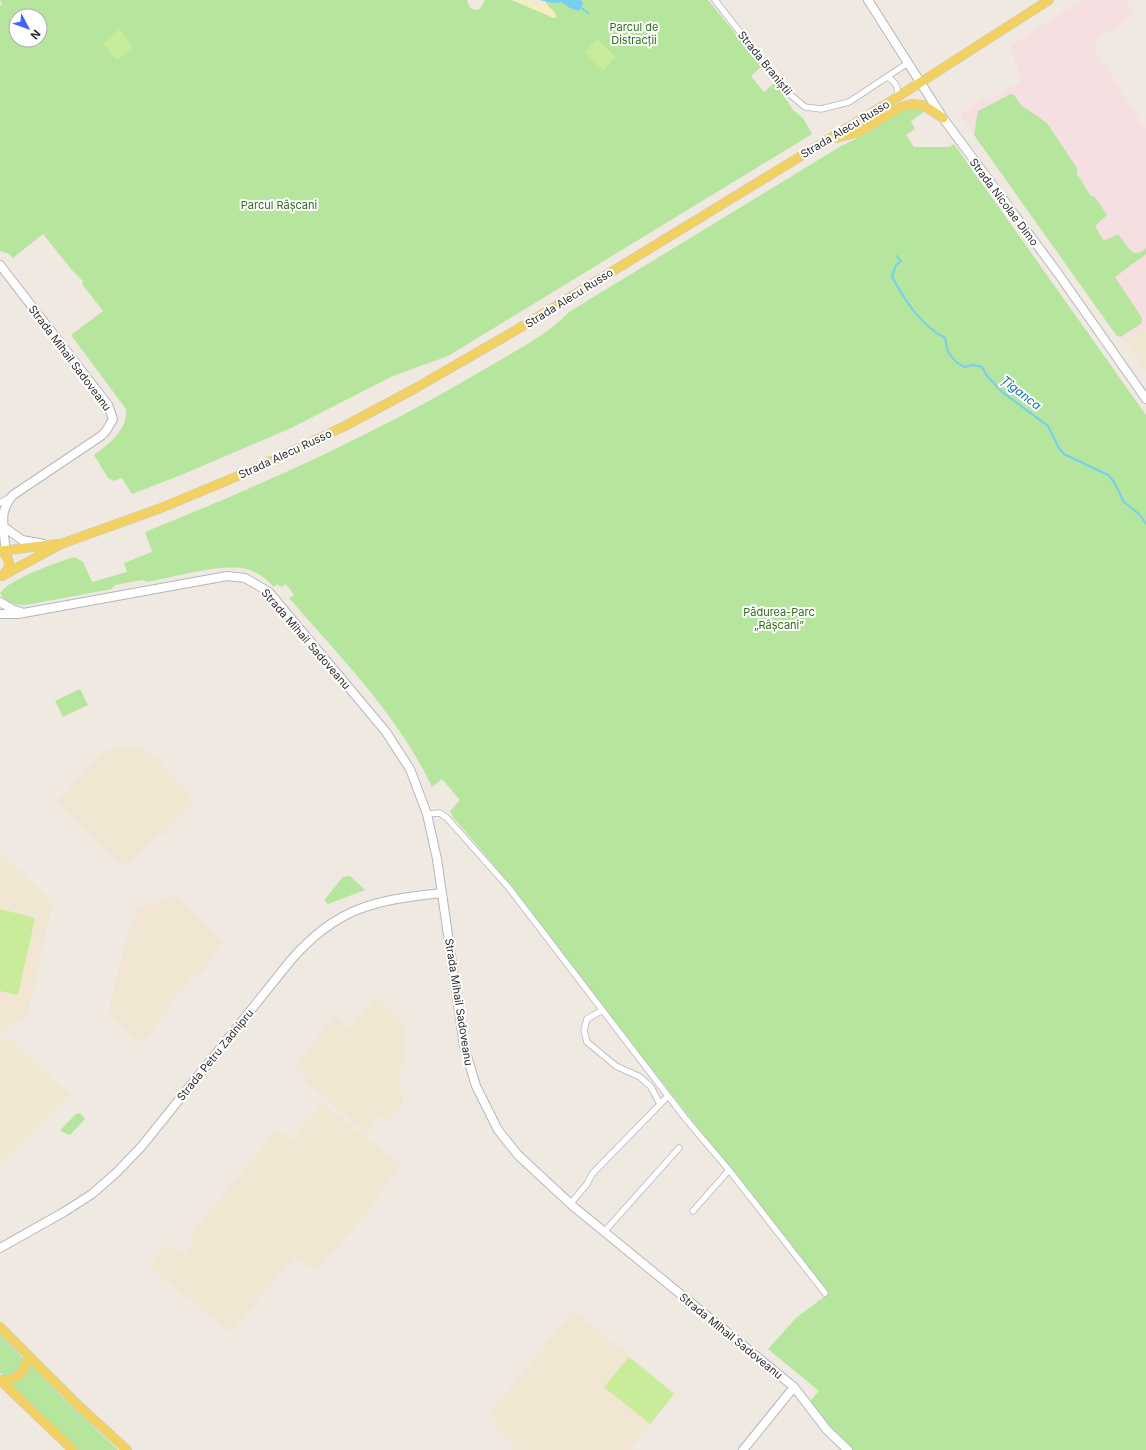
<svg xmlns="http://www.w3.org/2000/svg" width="1146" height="1450" font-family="Inter,sans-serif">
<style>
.education{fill:#f0e6d1}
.medical{fill:#f5dfe0}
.green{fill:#b6e59e;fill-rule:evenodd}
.sand{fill:#f3ecc5}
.pitch{fill:#c9ec9a}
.water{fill:#75cff0}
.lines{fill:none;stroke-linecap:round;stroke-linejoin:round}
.stream{stroke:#75cff0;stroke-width:2}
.street-casing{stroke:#b4b7c1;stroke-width:7}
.secondary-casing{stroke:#b4b7c1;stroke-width:10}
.primary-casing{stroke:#c9c9c9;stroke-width:10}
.street{stroke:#fff;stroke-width:5.5}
.secondary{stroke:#fff;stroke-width:8}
.primary{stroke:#f2d163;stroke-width:9}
.labels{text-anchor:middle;stroke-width:4;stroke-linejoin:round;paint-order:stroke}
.park-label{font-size:11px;fill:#2c6e1b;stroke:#fff}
.street-label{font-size:11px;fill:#2e2e2e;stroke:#fff}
.water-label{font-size:12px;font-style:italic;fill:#0d6fa3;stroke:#fff}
</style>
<rect width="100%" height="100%" fill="#efe9e1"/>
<path class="education" d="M1146 328V372L1124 339Z
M135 745 156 757 194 800 162 836 158 834 126 866 119 862 57 801 104 751Z
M0 852 46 895 52 907 28 1011 22 1018 0 1034Z
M175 896 222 942 203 971 190 980 168 1004 171 1009 141 1042H138L109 1014 111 1001 124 947 138 909Z
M377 997 402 1020 406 1057 398 1070 403 1104 387 1122 379 1115 365 1132 304 1080 306 1076 295 1066 334 1016 350 1029Z
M0 1039 12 1040 70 1095 0 1165Z
M321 1103 401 1165 365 1215 316 1271 294 1256 231 1332 223 1327 149 1266 167 1244 184 1255 194 1242 189 1237 277 1129 292 1140Z
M573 1311 676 1393 630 1450H512L515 1446 493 1425 497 1419 490 1413Z"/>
<path class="medical" d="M1083 0H1126L1133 15 1098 39 1099 41 1095 46 1097 54 1146 130V328L1124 339 1116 335 960 114 984 98 989 100 1021 81 1011 46Z"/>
<path class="green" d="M0 0H467L470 8 476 10 480 9 485 0H512L554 18 545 0H708L762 66 751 76 764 92 775 82 793 110 803 118 812 134 448 356 393 376 289 429 181 475 132 494 122 478 114 481 108 478 94 455C109 444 128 430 126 409L71 335 103 311 82 284 83 281 71 269 43 234 13 258 9 254 0 251V6L2 4ZM16 16H40V40H16Z
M1011 94 1014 95 1021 105 1047 123 1077 168V174L1091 196 1095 197 1107 215 1095 226 1104 241 1118 234 1129 249 1134 253 1141 252 1146 248V254L1115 277 1142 318V323L1120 337 1116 335 974 135 978 111Z
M912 108 922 109 924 112 911 121 915 129 906 135 914 147H950L954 144 1146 415V1450H845L805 1407 819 1391 768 1349 797 1317 828 1294 601 1004 509 883 453 817 450 811 460 800 442 779 432 787C398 715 341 658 289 598L294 595 286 584 281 587 277 584 274 587C266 579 257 571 246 569 222 563 174 577 148 582L143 580 115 585 112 589 26 605C15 605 5 603 0 593 11 578 56 563 74 557L83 562 92 582 127 572 124 563 152 552 145 532C259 486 372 436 478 373 509 354 544 338 569 312L841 146 866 134 903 111Z
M80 689 88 705 63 717 55 701Z
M350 876 365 890 328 904 325 901V899L343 877Z
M80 1113 85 1119 70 1135 62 1132 61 1129 76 1114Z
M0 1334 20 1355 24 1361 22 1366 13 1375H3L0 1373Z
M31 1364 61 1396 118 1450H78L10 1383 29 1368Z"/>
<path class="sand" d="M512 0C530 0 550 0 557 17L554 18Z"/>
<path class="pitch" d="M120 29 133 47 117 60 103 43Z
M597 39 616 57 603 70 585 52Z
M0 909 35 918 18 995 0 991Z
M629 1357 674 1394 650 1424 604 1387Z"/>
<path class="water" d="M539 0H581L583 3 579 11 570 8 561 2 554 3Z"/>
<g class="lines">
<path class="stream" d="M580 7 588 13
M897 256 901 261 896 265 892 277C905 300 920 325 945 338L948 352 956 362 964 367 973 365 982 367 987 376 1002 392 1048 426 1059 448 1064 454 1108 475 1114 482 1124 502 1140 515 1146 524"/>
<g class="street-casing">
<path id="street" d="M715 0 786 91 805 107 821 109 849 102 908 63
M887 77C896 82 900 88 896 98
M0 503 10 497
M427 814 440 813 447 818 509 888 685 1118 729 1170 825 1293
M601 1011 587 1019 584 1030 587 1042 616 1066 640 1077 651 1087 660 1104
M570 1204 587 1184 592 1174 668 1096
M693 1211 729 1170
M604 1232 679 1148"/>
</g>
<g class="secondary-casing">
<path id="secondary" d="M868 0 943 118 1057 272 1146 399
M0 265 108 405 113 419 106 431 101 436 13 495C9 500 5 505 4 512 2 518 5 550 7 556
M4 527 22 540 44 544
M0 602 12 609 21 612
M0 614H18L227 576 245 578 269 592 386 732 410 769 427 814 437 859 464 1046 476 1086 498 1130 518 1155 574 1207 794 1387 827 1430 848 1450
M0 1248 64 1212 92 1194 117 1172 142 1146 291 960C337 907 375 900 442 893
M743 1450 794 1387"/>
</g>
<g class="primary-casing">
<path id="primary" d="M836 138 859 132 901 107 911 104 923 105 943 118
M0 551 58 544
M0 551C10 556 12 566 4 574
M2 576 61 544 161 508 257 468 345 426 414 389 518 329 896 98 1049 0
M0 1327 80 1407 127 1450
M0 1380 73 1450
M1 1380C18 1380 26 1372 28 1355"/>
</g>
<use href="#street" class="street"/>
<use href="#secondary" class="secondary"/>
<use href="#primary" class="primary"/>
</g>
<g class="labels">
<g class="park-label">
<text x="634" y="31">Parcul de<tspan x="634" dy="13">Distracții</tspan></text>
<text x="279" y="209">Parcul Râșcani</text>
<text x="779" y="616">Pădurea-Parc<tspan x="779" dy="13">„Râșcani”</tspan></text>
</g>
<g class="street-label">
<text transform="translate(765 63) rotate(51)" y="4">Strada Braniștii</text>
<text transform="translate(845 129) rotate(-31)" y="4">Strada Alecu Russo</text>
<text transform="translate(1004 202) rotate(53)" y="4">Strada Nicolae Dimo</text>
<text transform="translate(569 298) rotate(-32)" y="4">Strada Alecu Russo</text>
<text transform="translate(70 358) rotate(53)" y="4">Strada Mihail Sadoveanu</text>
<text transform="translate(285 454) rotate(-25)" y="4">Strada Alecu Russo</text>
<text transform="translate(306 639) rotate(49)" y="4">Strada Mihail Sadoveanu</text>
<text transform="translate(459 1002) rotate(81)" y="4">Strada Mihail Sadoveanu</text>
<text transform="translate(215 1055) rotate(-51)" y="4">Strada Petru Zadnipru</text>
<text transform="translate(731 1336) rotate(39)" y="4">Strada Mihail Sadoveanu</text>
</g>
<g class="water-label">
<text transform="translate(1021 393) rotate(38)" y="4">Țîganca</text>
</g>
</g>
<g transform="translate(28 28) rotate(131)"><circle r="19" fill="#ffffff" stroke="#ababab"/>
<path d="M0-3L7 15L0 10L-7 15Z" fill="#4264fb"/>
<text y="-6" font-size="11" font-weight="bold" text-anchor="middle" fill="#2e2e2e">N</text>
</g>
</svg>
